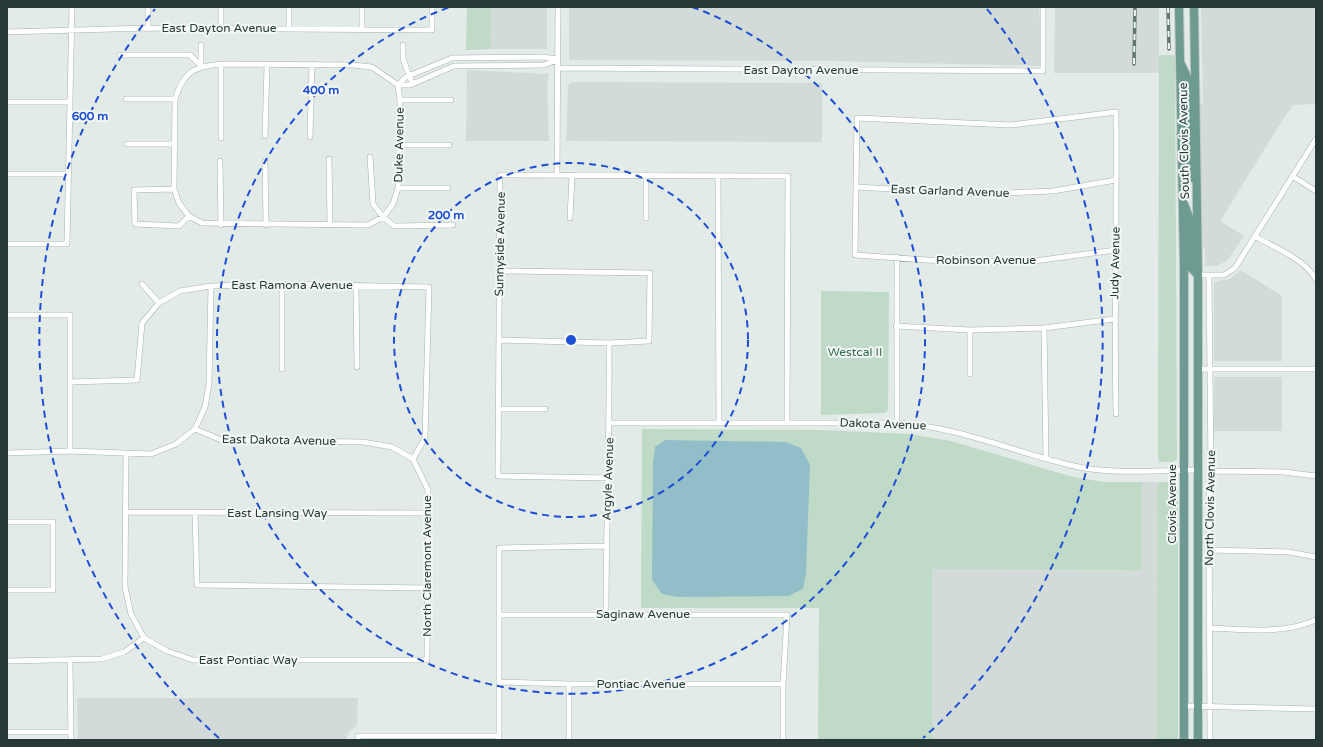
<svg xmlns="http://www.w3.org/2000/svg" width="1323" height="747" font-family="'Varela Round',sans-serif">
<style>
.built{fill:#d2dbd7}
.green{fill:#bfdac7}
.water{fill:#92bec9}
.lines{fill:none;stroke-linecap:round;stroke-linejoin:round}
.minor-casing{stroke:#a6b2af;stroke-width:6}
.primary-casing{stroke:#c2c8c7;stroke-width:10}
.minor{stroke:#fff;stroke-width:5}
.primary{stroke:#6d9b91;stroke-width:8}
.rail-casing{stroke:#607671;stroke-width:3.5}
.rail{stroke:#f3f8f6;stroke-width:2;stroke-dasharray:6;stroke-linecap:butt}
.ring{fill:none;stroke:#1d4ed8;stroke-width:2;stroke-dasharray:7 5}
.labels{text-anchor:middle;stroke-width:4;stroke-linejoin:round;paint-order:stroke}
.street-label{font-size:12px;fill:#253a36;stroke:#f3f8f6}
.park-label{font-size:12px;fill:#346c4c;stroke:#f3f8f6}
.centre{fill:#1d4ed8;stroke:#f3f8f6;stroke-width:2}
.ring-label{font-size:12px;text-anchor:middle;font-weight:bold;fill:#1d4ed8;stroke:#f3f8f6;stroke-width:4;stroke-linejoin:round;paint-order:stroke}
</style>
<rect width="100%" height="100%" fill="#e3ebe8"/>
<path class="built" d="M491 7H547V49H490Z
M569 7H1039L1043 66 830 61 569 60Z
M1055 7H1159V73H1054Z
M1201 7H1316V104L1293 105 1284 118 1220 221 1244 236 1227 261 1216 266H1205V247L1198 258V104H1203Z
M467 70 549 74 547 85 549 141H466Z
M572 82 822 83V142L566 141 568 85Z
M1241 270 1282 296V361H1214V282L1229 279Z
M1214 377H1282V431H1214Z
M1142 482H1158L1157 740H932V569L1142 570Z
M77 698H358L357 726 349 731 346 740H78Z"/>
<path class="green" d="M467 7H491L490 49 466 50Z
M1159 55H1175L1177 459 1173 462H1159L1158 455Z
M821 291 889 292 888 410 885 413 821 415Z
M642 429 820 430 909 434 951 441 1073 477 1104 482H1142V570L932 569V740H818L819 608H641Z
M1158 482H1174L1178 487V740H1157Z"/>
<path class="water" d="M665 440 786 442 801 448 810 465 806 573 803 589 788 596 678 597 662 594 652 580 653 463 655 447Z"/>
<g class="lines">
<g class="minor-casing">
<path id="minor" d="M148 7V28
M221 7V28
M362 7V29
M289 28V7
M7 32 148 28 432 30V7
M201 45V66
M403 45V59L412 83
M120 55H190L201 66
M221 64 352 65 372 67 398 85 400 100 398 188 393 204 383 217 368 225 202 223 189 216 179 203 174 189 175 99C184 71 193 67 221 64Z
M221 64V138
M558 68 1043 71V7
M398 85 406 77 452 58 543 57 558 59
M398 85H410L454 66 544 65 557 60
M126 99H175
M400 100H451
M7 102H69
M265 136 267 65
M310 137 312 64
M127 144H175
M400 145H449
M370 157 373 204 383 217 394 226 453 225
M329 159 330 225
M220 161 221 225
M265 162 266 225
M7 174H68
M557 174 558 7
M646 175V218
M718 176 719 422
M1292 176 1316 191
M856 187 982 194 1053 191 1116 180
M398 188H448
M174 189 134 190 135 224 179 226 189 216
M570 218 572 175
M1256 237C1277 249 1303 258 1316 279
M7 244H67L72 7
M1116 250 1034 261 956 262 855 255 857 118 1011 125 1116 112C1117 213 1114 313 1116 414
M1198 275H1224L1235 268 1316 139
M1209 275 1211 471 1209 497 1210 740
M142 284 159 303
M356 285 357 367
M7 315H70V451
M896 326 970 330 1044 328 1114 319
M1044 328 1046 458
M970 330V374
M499 340 609 343 649 341 650 273 499 271
M282 369V284
M1198 369H1316
M70 382 137 380 142 323 159 303 180 291 211 286 282 284 429 287 425 438 413 459
M498 409H545
M610 423H897C960 427 1013 452 1074 466 1113 475 1158 470 1198 470
M897 423V257
M195 429 205 407 209 384 211 286
M7 453 70 451 151 454 176 444 195 429 221 440 363 442 392 447 413 459
M126 453 125 587 131 614 144 638 167 651 193 660H427L428 490 413 459
M1211 471 1284 472 1316 476
M608 478 498 476 500 175 788 176 787 423
M125 512 429 513
M195 513 197 585 429 588
M7 522H53V590H7
M1209 550 1289 552 1316 557
M606 614C606 524 610 433 609 343
M499 615H787L783 684V740
M1209 628C1245 629 1282 635 1316 620
M7 661 102 659 124 652 144 638
M70 661 71 740
M499 682 569 684H783
M569 684V740
M1184 706 1316 709
M7 732H71
M358 740V736H499
M499 740V548L606 546"/>
</g>
<g class="primary-casing">
<path id="primary" d="M1179 7 1184 267V740
M1194 7 1198 275V740
M1181 64 1187 77 1189 130 1193 134H1196
M1181 134 1190 140 1191 178
M1184 204 1189 217 1191 268 1198 275"/>
</g>
<use href="#minor" class="minor"/>
<use href="#primary" class="primary"/>
<g class="rail-casing">
<path id="rail" d="M1168 7 1169 49
M1134 64 1135 7"/>
</g>
<use href="#rail" class="rail"/>
</g>
<g class="ring">
<circle cx="571" cy="340" r="177"/>
<path d="M692 7A354 354 0 1 1 450 7"/>
<path d="M219 738A531 531 0 0 1 155 9M987 9A531 531 0 0 1 923 738"/>
</g>
<g class="labels">
<g class="street-label">
<text x="219" y="32">East Dayton Avenue</text>
<text x="801" y="74">East Dayton Avenue</text>
<text transform="translate(1184 141) rotate(-91)" y="4">South Clovis Avenue</text>
<text transform="translate(399 145) rotate(-89)" y="4">Duke Avenue</text>
<text transform="translate(950 191) rotate(2)" y="4">East Garland Avenue</text>
<text transform="translate(500 244) rotate(-89)" y="4">Sunnyside Avenue</text>
<text x="986" y="264">Robinson Avenue</text>
<text transform="translate(1115 263) rotate(-89)" y="4">Judy Avenue</text>
<text x="292" y="289">East Ramona Avenue</text>
<text transform="translate(883 424) rotate(2)" y="4">Dakota Avenue</text>
<text transform="translate(279 440) rotate(1)" y="4">East Dakota Avenue</text>
<text transform="translate(608 479) rotate(-88)" y="4">Argyle Avenue</text>
<text transform="translate(1172 504) rotate(-90)" y="4">Clovis Avenue</text>
<text transform="translate(1210 508) rotate(-89)" y="4">North Clovis Avenue</text>
<text x="277" y="517">East Lansing Way</text>
<text transform="translate(427 566) rotate(-90)" y="4">North Claremont Avenue</text>
<text x="643" y="618">Saginaw Avenue</text>
<text x="248" y="664">East Pontiac Way</text>
<text x="641" y="688">Pontiac Avenue</text>
</g>
<g class="park-label">
<text x="855" y="356">Westcal II</text>
</g>
</g>
<circle cx="571" cy="340" r="6" class="centre"/>
<g class="ring-label">
<text x="321" y="94">400 m</text>
<text x="90" y="120">600 m</text>
<text x="446" y="219">200 m</text>
</g>
<rect width="1323" height="747" fill="none" stroke="#253a36" stroke-width="16"/>
</svg>
